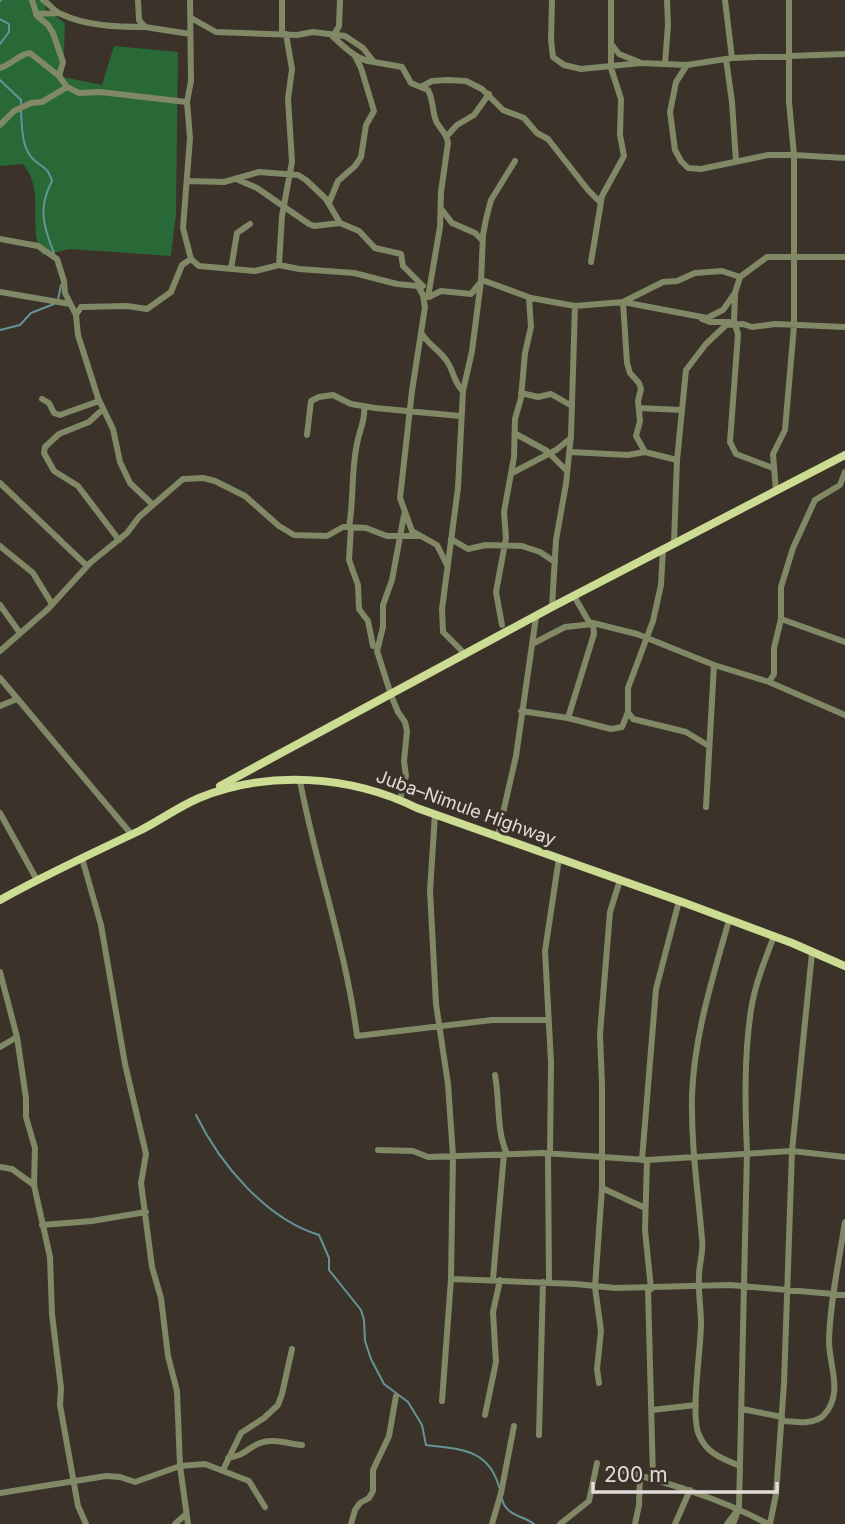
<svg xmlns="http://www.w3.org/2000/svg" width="845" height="1524" font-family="Inter,sans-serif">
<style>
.green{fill:#296938}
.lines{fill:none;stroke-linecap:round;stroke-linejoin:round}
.stream{stroke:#659497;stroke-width:2}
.minor{stroke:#808865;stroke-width:6}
.major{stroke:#ccdd93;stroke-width:8}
.labels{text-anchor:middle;stroke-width:6;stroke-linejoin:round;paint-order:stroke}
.street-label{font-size:18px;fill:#e2ddd8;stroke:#3b322a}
</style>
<rect width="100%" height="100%" fill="#3b322a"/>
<path class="green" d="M0 0H45L46 10 65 23 63 77 102 85 114 46 178 52 176 213 171 256 71 249 42 255C40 248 36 241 36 234 34 208 40 185 23 164L0 166Z"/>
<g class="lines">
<path class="stream" d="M0 1 1 0
M0 19 9 24V32L0 44
M0 80 21 100V104
M21 110C22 126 21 148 34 160 44 169 47 166 52 181 38 207 43 226 54 253
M58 300 61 285
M0 330 20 325 31 313 54 304
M196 1115C220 1164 266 1219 319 1235L329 1258V1270L361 1310 364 1320 365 1341 371 1359 384 1384 408 1402 422 1425 426 1445C460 1449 489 1449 499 1487
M502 1499C506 1516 522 1515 534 1524"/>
<path class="minor" d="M32 0 37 16 48 25 53 33 63 62 59 76
M43 0C50 4 53 11 61 14 86 26 117 27 145 27
M138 0 139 20 145 27 190 34
M190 0 191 81 187 102 190 138 183 228 191 259 199 266 255 271 279 265 299 269 354 273 397 284 418 286 423 295 425 308
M552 0 551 40 553 57 564 65 581 69 641 63 687 65 732 58 845 54
M725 0 732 58
M36 14 59 13
M191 18 216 32 297 35 313 32 345 36 363 48 374 62 402 67 411 83 428 90C434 101 432 114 437 123 442 131 447 134 448 143L441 192 440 227 428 297
M282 34V0
M334 35 339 26 340 0
M332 36C346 48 356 60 374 62
M612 45 619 54 639 62
M726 59 732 102 736 161
M665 64 668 25 667 0
M687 65 676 82 670 112 675 150 681 161 688 168 701 169 768 155H794L789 102V0
M0 68C11 65 19 54 30 53L59 76 67 87 79 93 100 92 187 102
M421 87 432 81 447 80 466 81 482 89 503 110 524 118 537 133 548 139 588 190 600 202
M0 125 14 111 31 103 42 102 67 87
M447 136 457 125 474 115 489 94
M236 179 257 188 309 224 314 226 340 223
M188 181 224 182 259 172 298 175 306 180 326 199 340 223 359 231 375 248 401 254 403 266 423 286
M329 203 338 181 355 166 361 157 366 125 374 111 361 68 355 56
M442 210 452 223 475 233 482 240
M0 239 38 246 57 259 64 281 65 293 76 315 78 335 98 398 113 429 120 462 130 483 153 505
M591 262 602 196 624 156 620 135 621 99 611 68V0
M279 265 282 216 292 162 288 99 292 69 286 34
M231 269 237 233 250 224
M482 280 531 298 575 306
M0 292 70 304
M735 296 734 321 738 334 730 442 736 454 773 468
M429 297 441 291 471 294 480 283
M425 307 412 391 400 498 412 531 437 545 447 565
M76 315 81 307 127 306 147 309 171 292 182 265 191 259
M702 319 710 322H729
M422 334C429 345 439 350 446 360 454 370 453 382 463 391
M521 393 538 397 551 394 572 406
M42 399 49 403 54 413 60 415 99 401
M639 408 682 410
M103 409 89 422 59 434 45 447 44 453 54 471 78 486 119 540
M516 434 547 451 567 471
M307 435 311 401 319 397 333 395 351 404 375 408 460 416
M570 452 628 455 645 452 677 460
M645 452 636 436 640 421 638 401 641 389 639 383 630 373 627 363 623 302 663 282 677 281 695 273 722 271 740 277
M512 473 556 450 571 438
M0 483 87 566
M776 491 773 454 785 430 794 326V155L845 158
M349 527C354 499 351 471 357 444 359 431 366 420 364 406
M351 527 349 560 358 585 359 609 368 621 373 646
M451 539 468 549 486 545 522 546 540 552 555 562
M674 543 677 460 686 370 706 344 726 325 743 324 752 327 775 324 845 327
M0 546 33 573 52 604
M574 596 589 622 637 634 714 665 769 682 845 715
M0 605 20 633
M552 607 556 540 566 484 571 435 575 306 623 302 707 318 723 310 735 293 740 277 767 257H845
M781 619 845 642
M502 625 496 592 506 538 504 512 514 457 515 419 521 398 525 353 531 327 529 298
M532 644 565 627 593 624 594 634 568 718
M461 650 443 632 442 609 458 488 463 391 472 351 481 281 483 235 486 219 491 200 515 161
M0 651 48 609 90 563 127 533 139 517 183 479 203 478 215 481 245 496 279 526 294 535 327 536 343 527H349L366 528 387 536H419
M0 678 132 835
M769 682 774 674V648L781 619V587L793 548 815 500 840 485 845 472
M0 706 17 699
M521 711 568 718 611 729 622 727 628 712V688L653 621 661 585 663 549
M628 712 633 719 686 732 709 746
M300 781C316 866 346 949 357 1036L492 1020H547
M400 799 406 776 404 761 407 731 405 722 398 712 391 695 377 651 383 627V605L392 580 404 515
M706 807 714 665
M0 813 37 880
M435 814 430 891 436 1004 448 1084 453 1156 451 1279 442 1401
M498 835 516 756 536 617
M82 858 101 925 125 1064 146 1154 141 1183 152 1267 161 1298 168 1356 177 1391 180 1466 188 1524
M729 920C713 977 694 1035 692 1096 691 1146 698 1191 702 1239 704 1252 699 1263 699 1276 698 1292 701 1308 701 1324 701 1349 690 1416 699 1435 707 1454 723 1459 740 1466
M0 972 17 1037 26 1098V1117L35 1148 34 1185 50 1257 52 1314 61 1388 60 1405 78 1506 86 1524
M0 1047 17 1037
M495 1075C500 1101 496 1130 507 1154
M378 1150 413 1151 428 1157 543 1153 647 1160 792 1151 845 1157
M548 1154 549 1282
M550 1154 551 1062 545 951 559 858
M642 1160 656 989 679 901
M647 1160 645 1230 651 1289
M0 1167 12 1169 34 1185
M602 1188 645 1208
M42 1225 92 1221 146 1212
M451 1279 576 1284 615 1288 730 1285 845 1295
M493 1279 504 1154
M648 1289 653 1478
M599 1383 597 1369 601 1331 595 1287 602 1188V1085L600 1034 610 912 620 880
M742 1409 782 1417
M652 1410 696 1405
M485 1415 496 1362 493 1312 500 1280
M782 1421C795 1422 815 1425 824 1415 844 1393 829 1366 829 1341 830 1302 839 1261 845 1222
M539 1435 543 1282
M228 1458C246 1455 247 1448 260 1443 273 1438 289 1444 302 1445
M609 1467C664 1482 718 1497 768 1524
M223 1470 241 1433 264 1418 278 1405 282 1394 292 1349
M0 1493 106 1476 120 1477 135 1482 180 1466 205 1464 249 1481 265 1507
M739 1508 747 1152C745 1105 744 1056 751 1010 755 984 765 960 774 936
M175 1524 185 1515
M351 1524 355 1510 360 1503 369 1498 373 1491V1470L389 1436 396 1396
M492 1524 501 1493 514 1426
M560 1524 589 1501 597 1463
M635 1524 639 1505 640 1475
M675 1524 690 1490
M727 1524 739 1508 733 1524
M770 1524 776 1494 784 1384 792 1151 812 953"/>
<path class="major" d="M220 786 552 607 845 455
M0 900C45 875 92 853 139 831 159 821 178 807 199 798 268 770 350 775 417 808L685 903 792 943 845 966"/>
</g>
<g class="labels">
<g class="street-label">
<text transform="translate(466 808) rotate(20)" y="6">Juba–Nimule Highway</text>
</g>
</g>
<path d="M593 1482v10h184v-10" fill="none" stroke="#e2ddd8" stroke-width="3.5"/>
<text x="604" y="1482" font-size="21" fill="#e2ddd8" stroke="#3b322a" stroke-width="5" paint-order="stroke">200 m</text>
</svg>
